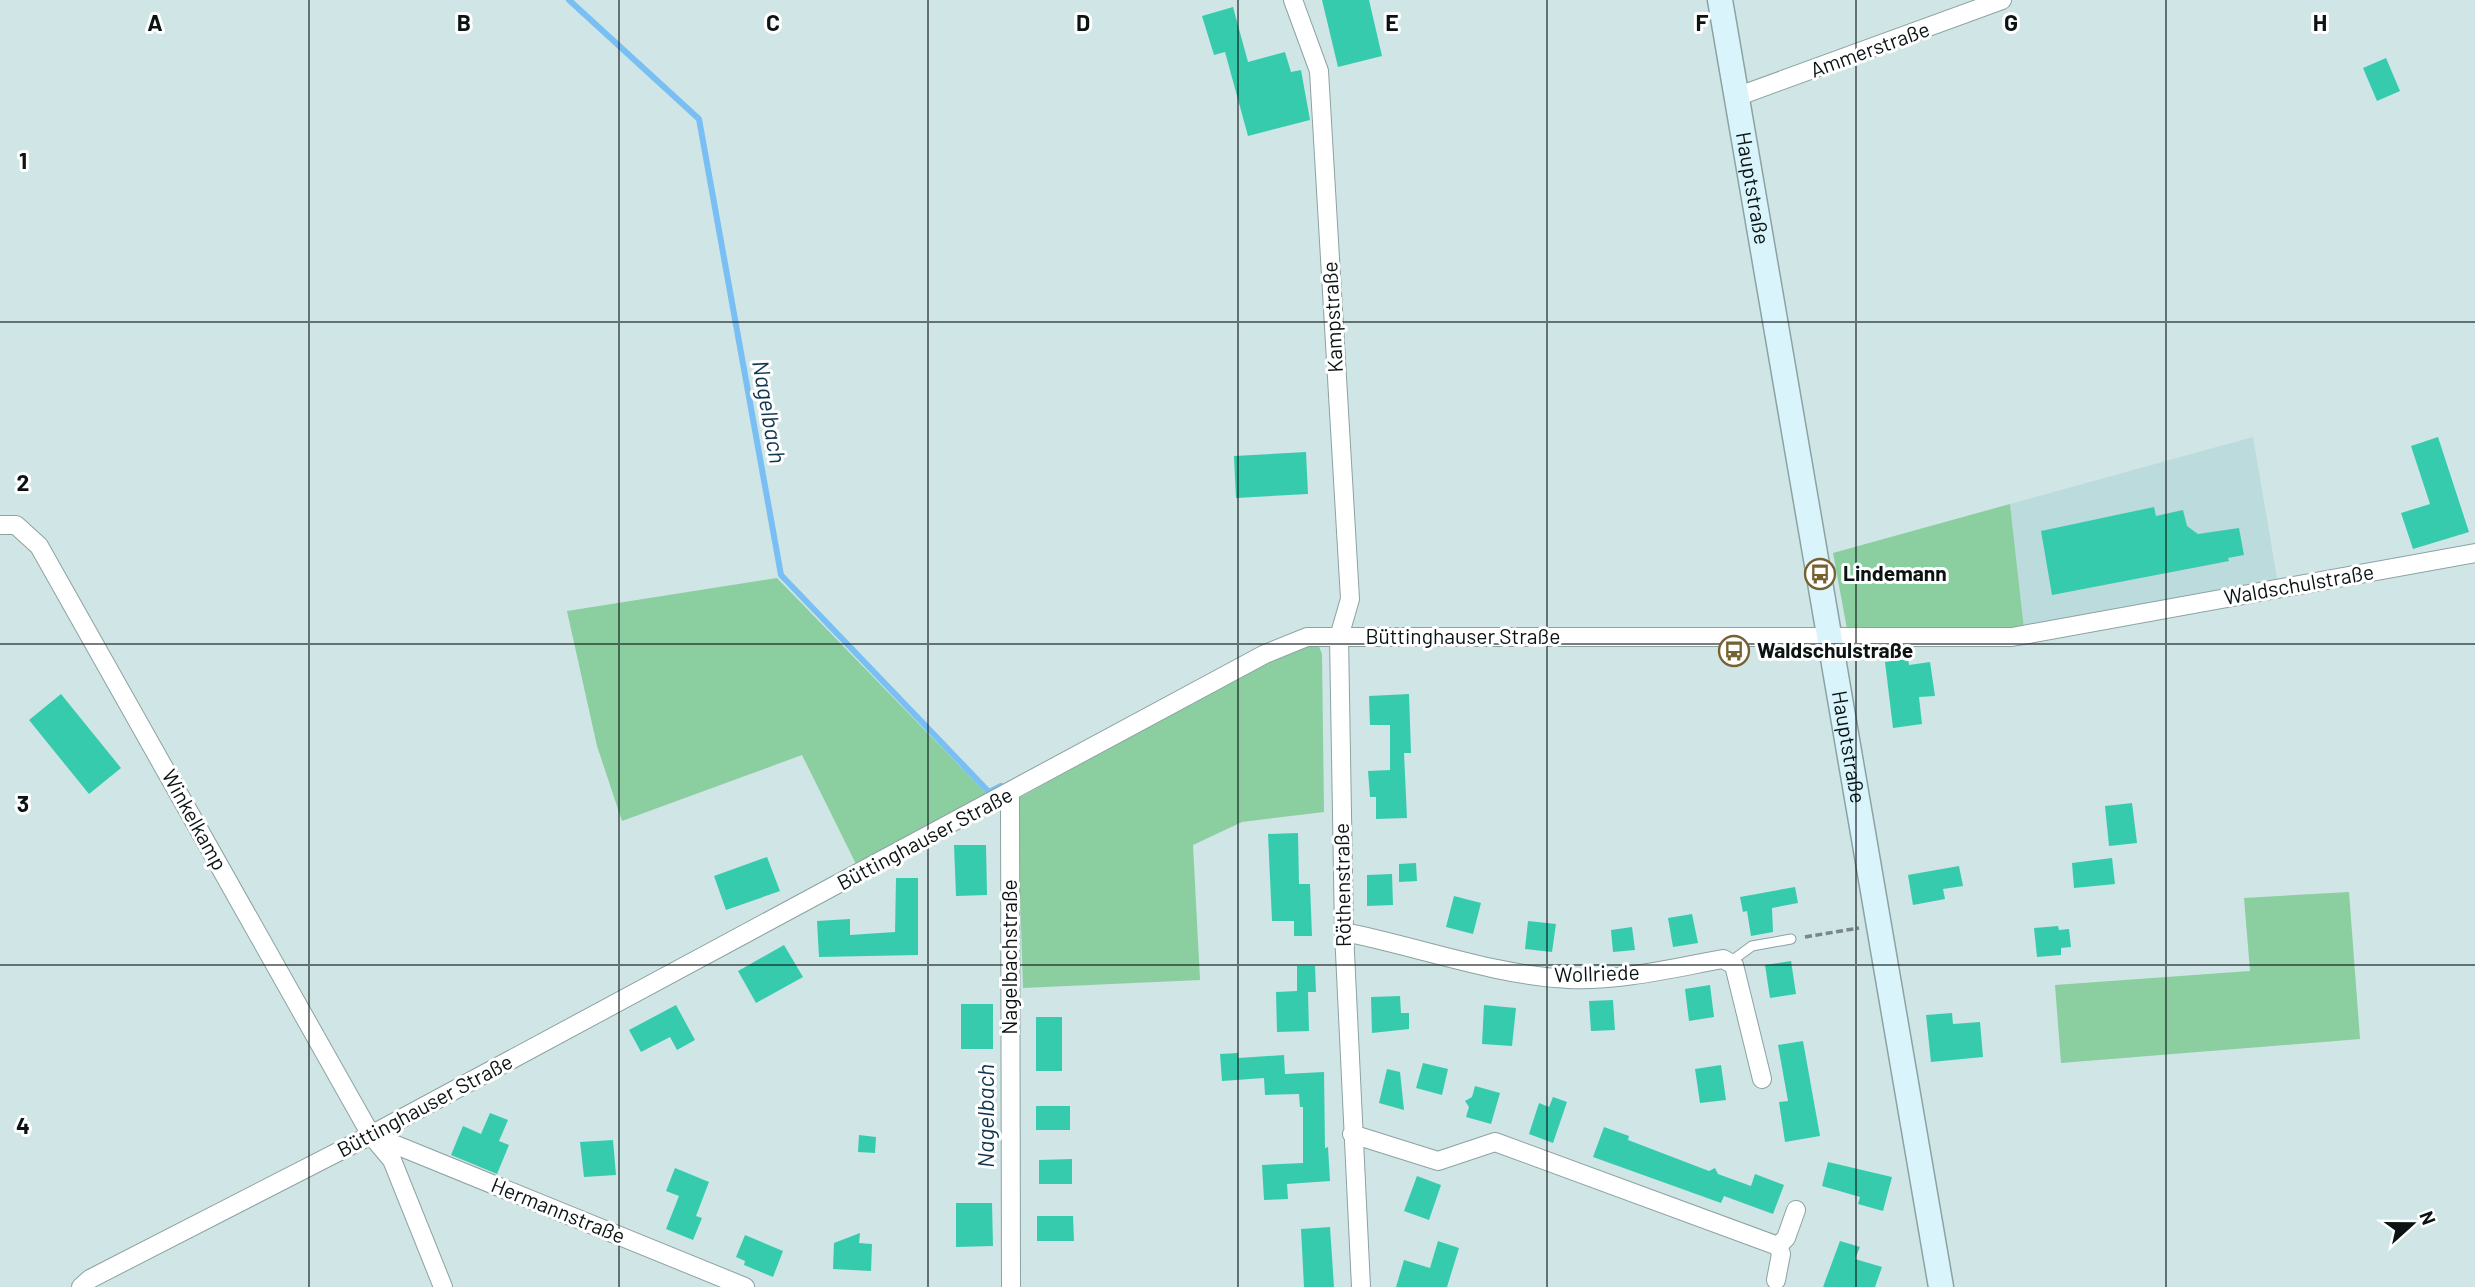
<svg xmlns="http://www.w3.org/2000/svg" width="2475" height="1287" font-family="Barlow,sans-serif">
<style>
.built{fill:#bbdbdc}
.green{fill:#8bcea0}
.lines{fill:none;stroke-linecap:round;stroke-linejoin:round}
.stream{stroke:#7abff4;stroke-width:6}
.building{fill:#37cbae}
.lane-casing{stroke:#8da2a2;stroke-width:11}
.street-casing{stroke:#8da2a2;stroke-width:20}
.secondary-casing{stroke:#8da2a2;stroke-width:27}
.path{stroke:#788788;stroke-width:3.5;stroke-dasharray:7 3.5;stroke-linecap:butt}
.lane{stroke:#fff;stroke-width:9}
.street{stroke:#fff;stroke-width:18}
.secondary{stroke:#daf4fc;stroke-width:24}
.grid{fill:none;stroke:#0b1313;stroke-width:2;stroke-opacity:0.55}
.labels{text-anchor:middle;stroke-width:6;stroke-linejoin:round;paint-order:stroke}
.street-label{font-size:21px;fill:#0b1313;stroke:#fff}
.poi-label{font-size:21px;font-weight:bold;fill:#0b1313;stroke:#fff;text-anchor:start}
.water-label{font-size:23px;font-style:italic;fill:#0e354f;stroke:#fff}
.grid-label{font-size:23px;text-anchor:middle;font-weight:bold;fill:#0b1313;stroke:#fff;stroke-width:6;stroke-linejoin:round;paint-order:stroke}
</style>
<rect width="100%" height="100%" fill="#cfe5e6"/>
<path class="built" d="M2253 437 2278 584 2024 629 2010 504Z"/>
<path class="green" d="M2010 504 2024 629H1847L1833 553Z
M777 578 988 795 857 866 802 755 622 821 597 746 567 611Z
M1318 644 1322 654 1324 812 1242 822 1193 845 1200 980 1023 988 1017 799 1291 648Z
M2349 892 2360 1039 2061 1063 2055 985 2250 971 2244 898Z"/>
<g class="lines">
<path class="stream" d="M569 0 699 119 781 575 989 792 1001 786"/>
</g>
<path class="building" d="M1322 0H1369L1382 56 1338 67Z
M1233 7 1248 62 1285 52 1291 72 1301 70 1310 120 1248 136 1225 52 1214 55 1202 16Z
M2386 58 2400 91 2377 101 2363 68Z
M2438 437 2469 532 2413 549 2401 513 2430 504 2411 446Z
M1306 452 1308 494 1236 498 1234 456Z
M2154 507 2156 516 2183 510 2187 526 2198 534 2239 528 2244 555 2228 558 2229 561 2052 595 2041 531Z
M1908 659 1909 665 1930 662 1935 696 1919 697 1922 724 1893 728 1885 662Z
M61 694 121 768 89 794 29 720Z
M1409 694 1411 753H1404L1407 818 1376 819V797H1370L1368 771 1390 770V725H1370L1369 696Z
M2132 803 2137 843 2109 846 2105 806Z
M1298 833 1299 884H1310L1312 936H1294V921H1272L1268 834Z
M954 845H986L987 895 956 896Z
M767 857 780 891 726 910 714 876Z
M2112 858 2115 884 2074 888 2072 863Z
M1416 863 1417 881 1399 882V864Z
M1959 866 1963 886 1943 889 1945 899 1913 905 1908 875Z
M1392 874 1393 905 1367 906V875Z
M896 878H918V955L819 957 817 921 850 919V935L895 932Z
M1795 887 1798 903 1772 908 1773 932 1751 936 1747 911 1743 912 1740 897Z
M1454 896 1481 903 1473 934 1446 927Z
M1692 914 1698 943 1673 947 1668 918Z
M1528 921 1556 924 1552 952 1525 949Z
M2058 926 2059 930 2069 929 2071 947 2061 948V955L2037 957 2034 928Z
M1632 927 1635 950 1613 952 1611 930Z
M784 945 803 977 756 1003 738 971Z
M1791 961 1796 994 1770 998 1765 965Z
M1297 966H1315L1316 992H1308L1309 1031 1277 1032 1276 992 1297 991Z
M1710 985 1714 1017 1689 1021 1685 989Z
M1400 996 1401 1013H1409V1029L1372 1033 1371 997Z
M1613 1000 1615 1030 1591 1031 1589 1001Z
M961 1004H993V1049H961Z
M676 1005 695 1040 677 1050 670 1037 641 1052 629 1030Z
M1484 1005 1516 1008 1512 1046 1482 1044Z
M1952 1013 1953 1024 1980 1022 1983 1057 1931 1062 1926 1015Z
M1036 1017H1062V1071H1036Z
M1803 1041 1820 1136 1785 1142 1779 1102 1788 1101 1778 1045Z
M1238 1053V1058L1284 1055 1285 1074 1324 1072 1325 1148 1328 1147 1330 1181 1287 1184 1288 1199 1264 1200 1262 1165 1303 1163V1107H1300L1299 1094 1265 1095 1264 1078 1222 1081 1220 1054Z
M1423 1063 1448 1069 1442 1095 1416 1088Z
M1721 1065 1726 1100 1700 1103 1695 1069Z
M1387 1069 1400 1072 1404 1110 1379 1103Z
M1475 1086 1500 1093 1491 1124 1466 1117 1469 1107 1465 1101 1472 1097Z
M1553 1097 1567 1102 1553 1143 1529 1134 1539 1103 1549 1107Z
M1036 1106H1070V1130H1036Z
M490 1113 508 1120 499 1141 509 1145 497 1174 451 1155 463 1126 481 1134Z
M1604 1127 1629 1136 1628 1140 1709 1171 1715 1168 1718 1174 1751 1186 1755 1174 1784 1185 1773 1214 1724 1196 1721 1203 1593 1157Z
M859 1135 876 1137 875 1153 858 1152Z
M613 1140 616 1175 584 1177 580 1142Z
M1072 1159V1184H1039V1160Z
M1828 1162 1892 1177 1883 1211 1858 1204 1860 1197 1822 1186Z
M675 1168 709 1182 696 1216 702 1218 693 1240 666 1229 679 1196 666 1191Z
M1417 1176 1441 1185 1429 1220 1404 1211Z
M956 1203H992L993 1246 956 1247Z
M1037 1216H1073L1074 1241H1037Z
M1330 1227 1334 1287H1304L1301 1229Z
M860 1233 859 1243 872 1244 871 1271 833 1269 834 1243Z
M745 1235 783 1251 773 1277 744 1265 745 1261 736 1257Z
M1438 1241 1459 1248 1447 1287H1396L1404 1260 1430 1268Z
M1840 1241 1860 1247 1855 1259 1882 1267 1875 1287H1823Z"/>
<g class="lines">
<g class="lane-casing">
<path id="lane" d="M1730 962 1752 946 1791 939"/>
</g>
<g class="street-casing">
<path id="street" d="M1293 0 1319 71 1350 599 1339 637 1344 932 1361 1287
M1736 97 2002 0
M0 525H16L39 546 371 1135 392 1160 443 1287
M1010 794 1011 1287
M1344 932C1416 946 1497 976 1569 979 1621 981 1673 968 1723 959L1734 965 1762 1079
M1352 1134 1438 1161 1495 1142 1778 1246 1786 1238 1796 1210
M374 1136 745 1287
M1776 1280 1781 1254 1778 1246
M81 1287 90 1279 371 1135 1265 654 1307 637H2012L2475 553"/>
</g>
<g class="secondary-casing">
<g id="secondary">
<path id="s1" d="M1720 0 1941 1287"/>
</g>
</g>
<path class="path" d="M1805 937 1859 928"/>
<use href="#lane" class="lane"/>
<use href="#street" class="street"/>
<use href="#secondary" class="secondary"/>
</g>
<path class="grid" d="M309 0V1287M619 0V1287M928 0V1287M1238 0V1287M1547 0V1287M1856 0V1287M2166 0V1287M0 322H2475M0 644H2475M0 965H2475"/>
<defs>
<g id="bus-ring" transform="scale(1.575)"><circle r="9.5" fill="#fff" stroke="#766231" stroke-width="1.5"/><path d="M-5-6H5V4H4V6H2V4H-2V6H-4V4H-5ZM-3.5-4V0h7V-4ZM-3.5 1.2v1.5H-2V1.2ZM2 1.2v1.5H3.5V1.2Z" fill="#766231"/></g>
</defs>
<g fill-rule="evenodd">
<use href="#bus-ring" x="1820" y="574"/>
<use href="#bus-ring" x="1734" y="651"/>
</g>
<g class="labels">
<g class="street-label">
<text transform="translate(1870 50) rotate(-20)" y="7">Ammerstraße</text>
<text dy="7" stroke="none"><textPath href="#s1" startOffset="191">Hauptstraße</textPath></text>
<text transform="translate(1333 317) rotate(-93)" y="7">Kampstraße</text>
<text transform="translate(2299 585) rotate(-10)" y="7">Waldschulstraße</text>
<text x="1463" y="644">Büttinghauser Straße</text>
<text dy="7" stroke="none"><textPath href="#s1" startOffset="758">Hauptstraße</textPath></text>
<text transform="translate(194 820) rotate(61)" y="7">Winkelkamp</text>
<text transform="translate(925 839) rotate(-28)" y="7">Büttinghauser Straße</text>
<text transform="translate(1343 885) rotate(-91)" y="7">Röthenstraße</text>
<text transform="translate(1010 957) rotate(-90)" y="7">Nagelbachstraße</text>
<text transform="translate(1597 974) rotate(-2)" y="7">Wollriede</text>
<text transform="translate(425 1106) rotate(-28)" y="7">Büttinghauser Straße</text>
<text transform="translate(558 1211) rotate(22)" y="7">Hermannstraße</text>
</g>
<g class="poi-label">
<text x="1843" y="581">Lindemann</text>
<text x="1757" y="658">Waldschulstraße</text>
</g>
<g class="water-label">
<text transform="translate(769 412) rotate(80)" y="8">Nagelbach</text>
<text transform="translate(986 1116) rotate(-90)" y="8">Nagelbach</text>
</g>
</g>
<g class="grid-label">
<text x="155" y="31">A</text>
<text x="464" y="31">B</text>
<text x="773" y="31">C</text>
<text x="1083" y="31">D</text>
<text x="1392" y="31">E</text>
<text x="1702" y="31">F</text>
<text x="2011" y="31">G</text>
<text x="2320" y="31">H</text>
<text x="23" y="169">1</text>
<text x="23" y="491">2</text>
<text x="23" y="812">3</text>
<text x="23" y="1134">4</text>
</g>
<g transform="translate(2412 1224) rotate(69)" stroke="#ffffff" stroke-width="5" paint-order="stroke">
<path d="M0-5L12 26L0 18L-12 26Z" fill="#0b1313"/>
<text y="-10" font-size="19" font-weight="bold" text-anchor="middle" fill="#0b1313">N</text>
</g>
</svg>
